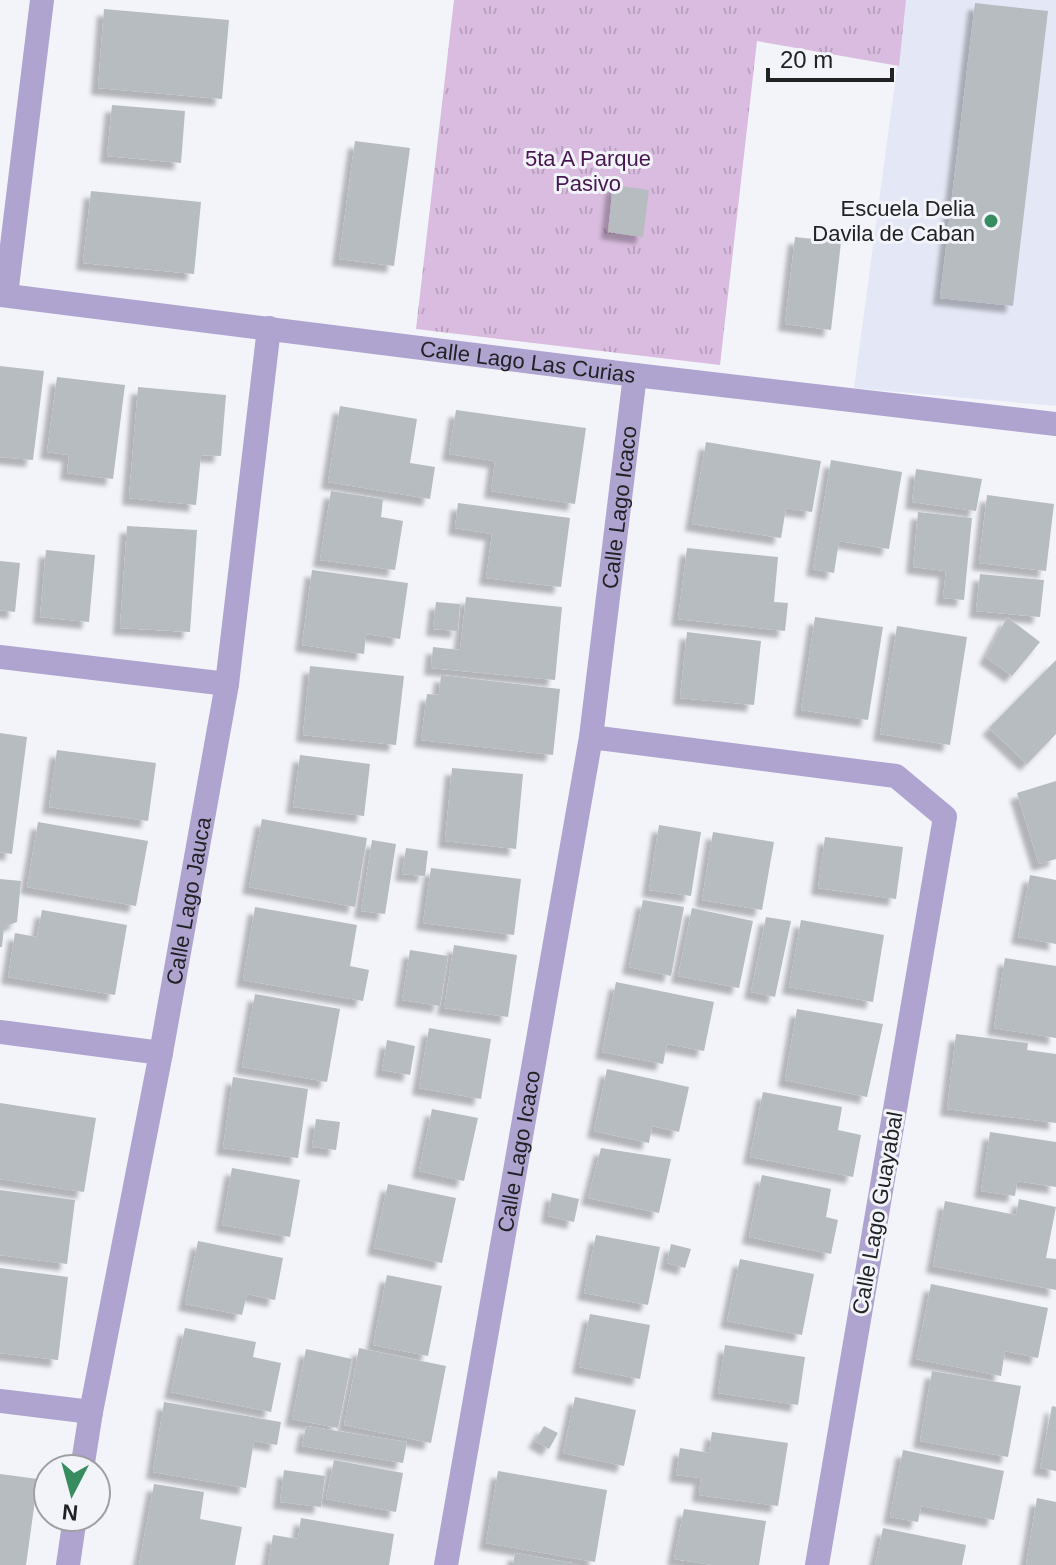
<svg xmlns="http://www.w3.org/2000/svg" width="1056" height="1565" font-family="Arial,sans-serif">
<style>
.built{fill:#e4e8f6}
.park{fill:url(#park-tufts)}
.building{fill:#b7bcc1;filter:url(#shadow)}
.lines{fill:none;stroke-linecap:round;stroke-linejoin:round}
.minor{stroke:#afa4d0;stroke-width:24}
.poi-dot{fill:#378c60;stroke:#f2f4fa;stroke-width:3}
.labels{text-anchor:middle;stroke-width:6;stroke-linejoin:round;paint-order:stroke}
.park-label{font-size:22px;fill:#481752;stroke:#f2f4fa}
.poi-label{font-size:22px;fill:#212224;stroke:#f2f4fa;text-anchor:end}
.street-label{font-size:22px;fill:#212224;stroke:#f2f4fa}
</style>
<defs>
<pattern id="park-tufts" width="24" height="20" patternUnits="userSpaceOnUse" patternTransform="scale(2)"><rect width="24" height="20" fill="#d9bcdf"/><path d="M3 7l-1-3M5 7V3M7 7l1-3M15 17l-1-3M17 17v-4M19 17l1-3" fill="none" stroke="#baa1bf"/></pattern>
<filter id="shadow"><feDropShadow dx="-7" dy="7" stdDeviation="2" flood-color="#0004"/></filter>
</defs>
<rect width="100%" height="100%" fill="#f2f4fa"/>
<path class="built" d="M906 0H1056V406L854 388Z"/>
<path class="park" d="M454 0H906L899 66 757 41 720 365 416 329Z"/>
<path class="building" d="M975 3 1048 11 1013 306 940 298Z
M104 9 229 20 222 99 98 88Z
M112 105 185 111 181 163 107 156Z
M355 141 410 148 394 266 339 259Z
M613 185 649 190 643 237 608 232Z
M91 191 201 202 194 274 83 263Z
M795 237 841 242 831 330 785 324Z
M0 366 44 371 33 460 0 457Z
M57 377 125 385 113 479 67 473 69 455 47 452Z
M138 387 226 395 221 456 201 455 196 505 129 498Z
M340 406 417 419 410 463 435 467 430 499 328 482Z
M456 410 586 428 575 504 491 491 495 461 449 454Z
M706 442 821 461 812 512 786 508 781 538 692 524Z
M831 460 902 472 889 549 839 541 834 573 813 569Z
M916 469 982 479 976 511 912 502Z
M331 491 383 499 381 517 403 521 395 570 320 560Z
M987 495 1054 504 1046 571 979 563Z
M458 503 570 518 561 587 486 578 492 534 455 528Z
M918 512 972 518 964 600 943 598 946 571 913 567Z
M127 526 197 530 190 632 120 628Z
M687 548 778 557 774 602 788 603 785 631 678 619Z
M46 550 95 555 89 622 40 617Z
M0 561 20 563 15 612 0 610Z
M312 570 408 583 400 639 366 634 364 654 302 645Z
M980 574 1044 580 1040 617 976 611Z
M466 597 562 607 555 680 431 668 433 647 460 650Z
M436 602 460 604 458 631 433 629Z
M815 617 883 627 868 720 801 710Z
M1007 617 1040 642 1012 676 986 657Z
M897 626 967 637 950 745 880 734Z
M687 632 761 641 754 705 680 698Z
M1056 660V734L1027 764 989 728Z
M310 666 404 676 396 745 303 735Z
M441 675 560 689 553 755 421 740 427 694 439 695Z
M0 733 27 737 12 854 0 852Z
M57 750 156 763 148 821 49 807Z
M300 755 370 764 364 816 293 807Z
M452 768 523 774 516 849 445 841Z
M1056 781V859L1039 864 1017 793Z
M262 819 367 838 355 907 249 887Z
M38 822 148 841 136 906 27 887Z
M659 825 701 832 691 896 649 890Z
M713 832 774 842 762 910 702 900Z
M825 837 903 847 896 899 818 888Z
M372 840 396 844 385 914 361 911Z
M406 848 428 851 425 876 402 874Z
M431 868 521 879 514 935 423 923Z
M1030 875 1056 880V944L1018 937Z
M0 879 21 881 17 922 4 927 2 947H0Z
M643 900 684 907 671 976 629 967Z
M255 907 357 925 350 966 369 970 363 1001 243 980Z
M692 908 753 921 739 988 678 976Z
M42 910 127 925 115 995 8 977 15 933 37 937Z
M766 917 791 921 775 997 751 992Z
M801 920 884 935 873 1002 789 987Z
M454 945 517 955 508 1017 444 1008Z
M410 950 448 956 440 1006 402 1000Z
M1005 958 1056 966V1038L994 1028Z
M616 982 714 1002 704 1051 667 1044 663 1064 602 1052Z
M255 994 340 1009 327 1082 242 1067Z
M797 1009 883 1024 867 1097 785 1080Z
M429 1028 491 1039 481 1099 419 1088Z
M956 1034 1028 1043 1027 1050 1056 1054V1123L947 1109Z
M387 1040 415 1046 410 1075 382 1070Z
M607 1069 689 1087 679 1132 652 1126 649 1143 594 1131Z
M233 1077 308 1089 298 1158 223 1148Z
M763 1092 842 1107 838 1130 861 1135 853 1177 750 1157Z
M0 1103 96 1118 84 1192 0 1179Z
M432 1109 478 1118 464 1181 419 1171Z
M316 1119 340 1122 336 1150 312 1147Z
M990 1132 1056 1142V1187L1017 1181 1015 1196 981 1191Z
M601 1148 671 1159 659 1213 588 1198Z
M232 1168 300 1180 290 1237 222 1225Z
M762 1175 831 1189 826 1217 838 1220 831 1254 749 1237Z
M388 1184 456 1198 442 1263 374 1248Z
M0 1190 75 1200 67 1264 0 1255Z
M552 1193 579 1199 574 1222 548 1216Z
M1019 1199 1056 1207 1046 1258 1056 1259V1290L933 1266 945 1201 1016 1215Z
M596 1235 660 1247 648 1305 584 1293Z
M198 1241 283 1258 275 1300 247 1294 242 1315 185 1304Z
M671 1244 691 1249 685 1268 667 1263Z
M740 1259 814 1274 802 1335 727 1321Z
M0 1268 68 1277 58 1360 0 1353Z
M387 1275 442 1286 428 1356 373 1345Z
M931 1284 1048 1308 1038 1358 1005 1351 1001 1376 916 1359Z
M590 1314 650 1325 640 1379 579 1367Z
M185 1328 256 1342 253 1357 281 1363 271 1412 171 1392Z
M725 1345 805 1357 798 1405 718 1393Z
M359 1348 446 1366 431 1443 344 1425Z
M306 1349 352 1359 338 1428 292 1419Z
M932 1371 1021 1386 1008 1457 920 1441Z
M575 1397 636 1410 624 1466 563 1453Z
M164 1402 281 1422 277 1445 254 1441 246 1488 153 1472Z
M1052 1406 1056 1407V1471L1040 1468Z
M306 1426 407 1442 403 1463 302 1446Z
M544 1426 558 1433 549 1449 535 1441Z
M712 1432 788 1443 778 1506 699 1495 701 1478 676 1475 680 1448 709 1453Z
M903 1450 1004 1471 994 1520 921 1506 918 1522 890 1517Z
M334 1460 403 1473 396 1512 326 1499Z
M284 1470 325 1476 321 1507 280 1502Z
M498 1471 607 1490 595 1562 486 1543Z
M0 1474 38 1479 26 1565H0Z
M154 1484 204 1492 200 1519 242 1527 235 1565H139Z
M1037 1498 1056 1502V1565H1026Z
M684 1509 766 1521 759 1565H713L674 1559Z
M301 1518 394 1534 389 1565H268L273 1535 298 1539Z
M883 1528 966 1545 962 1565H875Z
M515 1553 572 1563V1565H513Z"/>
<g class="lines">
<g class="minor">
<path id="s1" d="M0 295 635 375 1056 424"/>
<path d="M6 295 42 0"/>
<path d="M0 657 227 684"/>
<path d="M591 737 896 776 945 817 817 1565"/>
<path d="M0 1032 161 1053"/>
<path d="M0 1401 91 1412"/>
<path id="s2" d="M82 1469 91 1412 161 1053 227 684 269 328"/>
<path d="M68 1565 75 1517"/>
<path id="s3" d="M446 1565 591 737 635 375"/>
</g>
</g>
<circle class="poi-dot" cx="991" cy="221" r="8"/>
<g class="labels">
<g class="park-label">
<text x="588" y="166">5ta A Parque<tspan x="588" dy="25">Pasivo</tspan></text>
</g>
<g class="poi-label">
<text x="975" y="216">Escuela Delia<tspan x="975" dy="25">Davila de Caban</tspan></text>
</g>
<g class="street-label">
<text dy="8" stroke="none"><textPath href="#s1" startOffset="532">Calle Lago Las Curias</textPath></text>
<text dy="8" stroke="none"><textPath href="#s3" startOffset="1072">Calle Lago Icaco</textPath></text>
<text dy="8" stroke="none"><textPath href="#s2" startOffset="578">Calle Lago Jauca</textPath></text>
<text dy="8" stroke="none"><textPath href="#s3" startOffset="420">Calle Lago Icaco</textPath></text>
<text transform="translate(877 1213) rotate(-80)" y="8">Calle Lago Guayabal</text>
</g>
</g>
<g transform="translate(72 1493) rotate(186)"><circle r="38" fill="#f2f4fa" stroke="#9ea0a4" stroke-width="2"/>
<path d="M0-6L14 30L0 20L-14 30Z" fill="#378c60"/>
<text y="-12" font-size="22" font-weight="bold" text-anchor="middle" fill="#212224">N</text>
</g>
<path d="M768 68v12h124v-12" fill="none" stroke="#212224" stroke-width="4"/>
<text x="780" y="68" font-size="24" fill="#212224" stroke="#f2f4fa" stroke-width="6" paint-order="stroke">20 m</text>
</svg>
